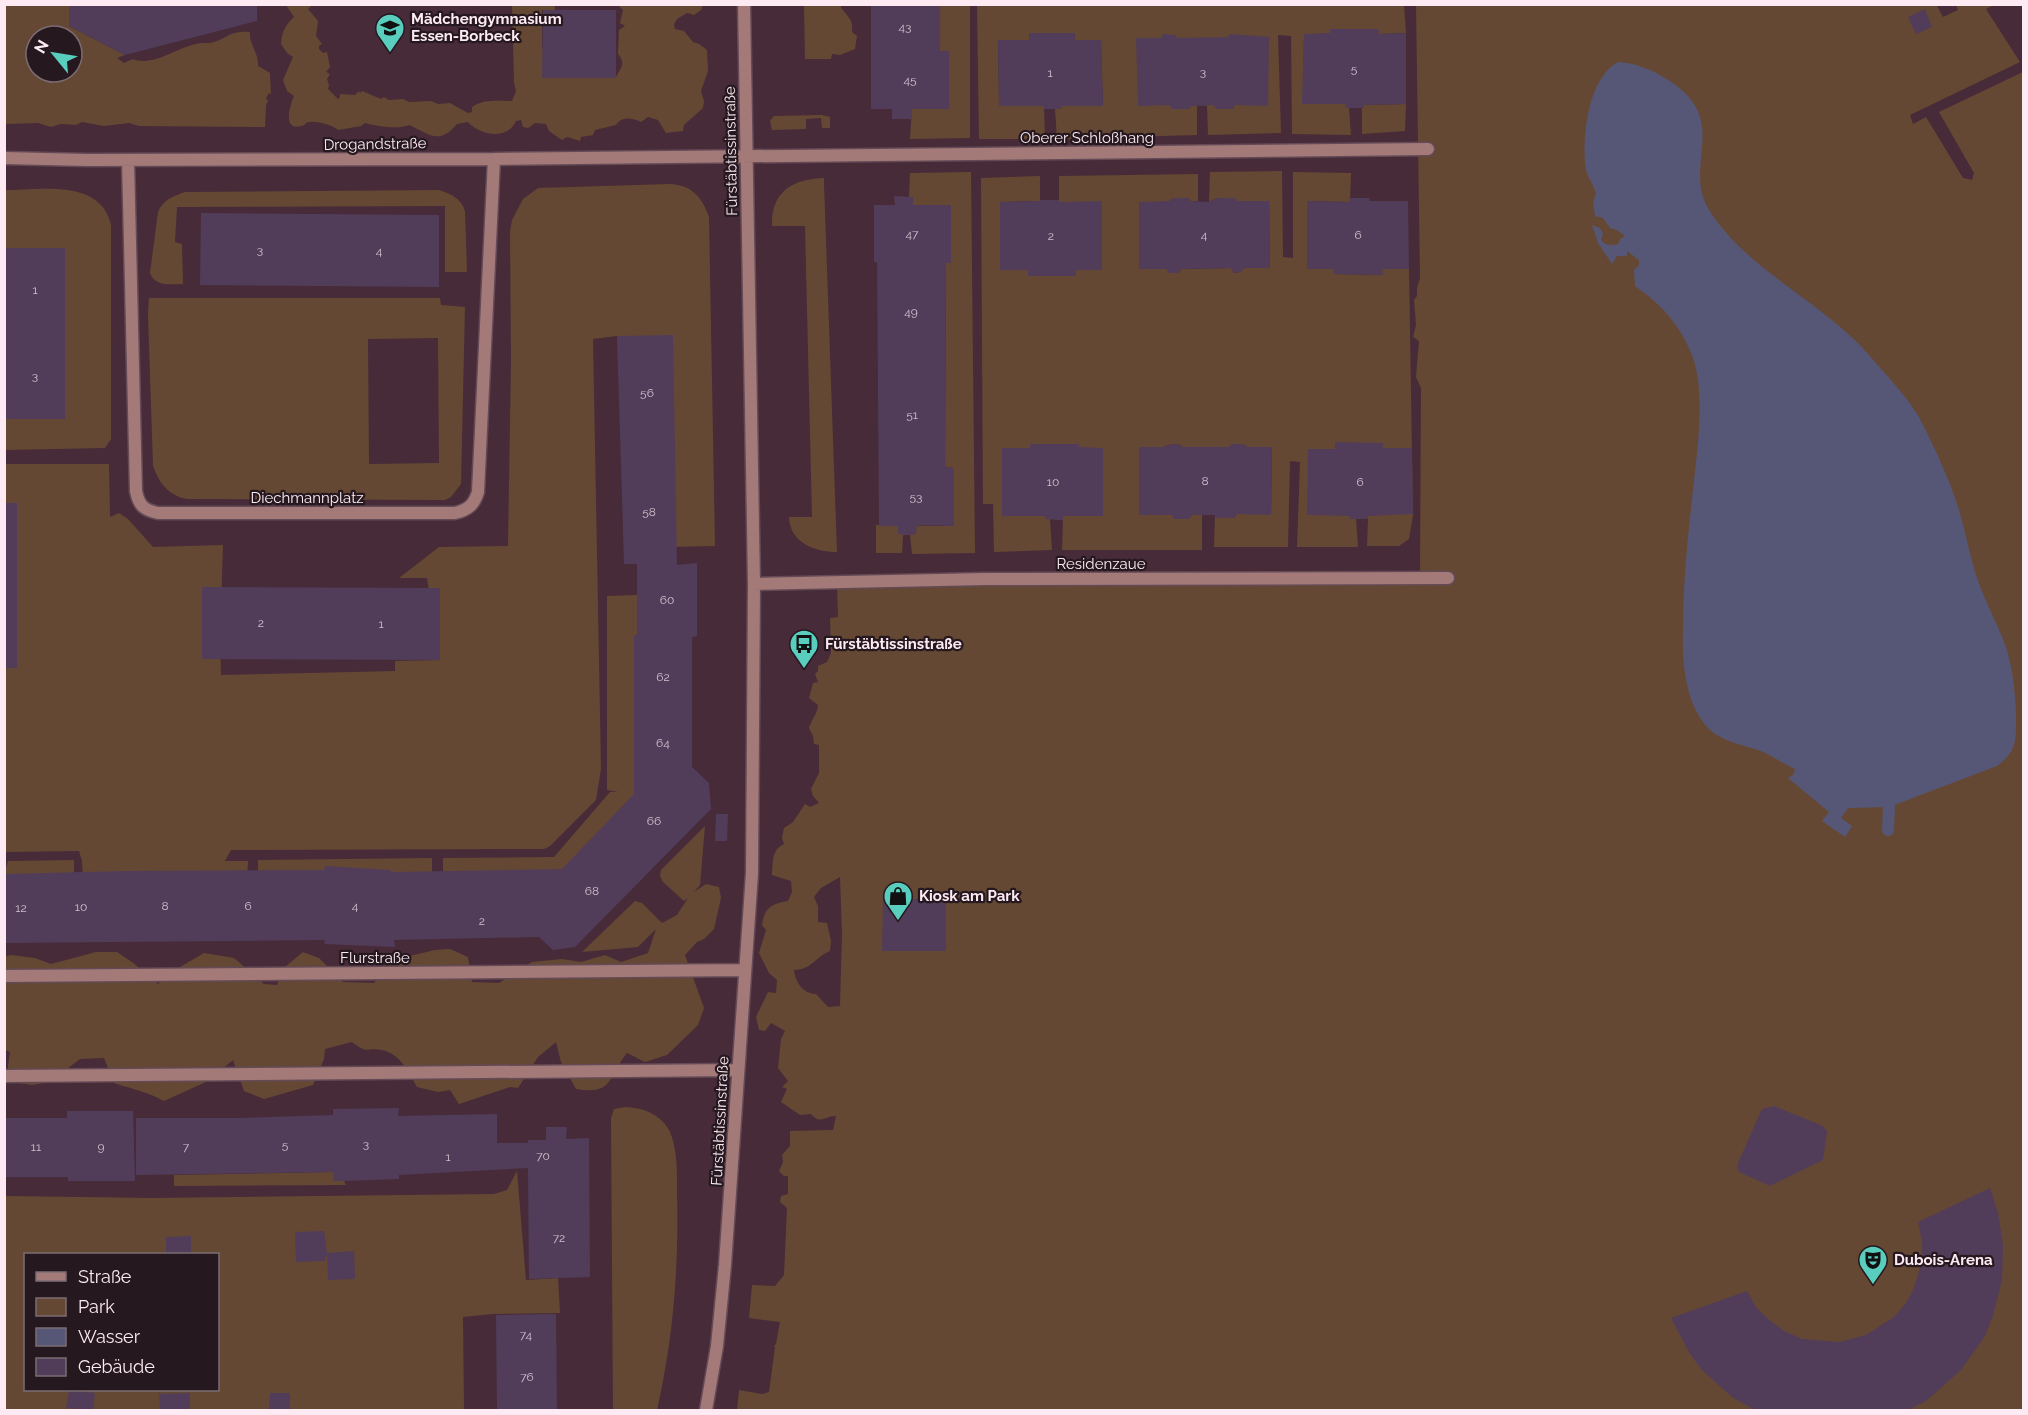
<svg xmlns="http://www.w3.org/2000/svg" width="2028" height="1415" font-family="Raleway,sans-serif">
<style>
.green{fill:#654833;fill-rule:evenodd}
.water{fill:#565777}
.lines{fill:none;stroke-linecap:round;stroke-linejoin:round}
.stream{stroke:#565777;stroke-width:12}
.building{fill:#513d59}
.minor-casing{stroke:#644a56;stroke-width:15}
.minor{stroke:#a37a78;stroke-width:12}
.labels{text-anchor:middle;stroke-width:4.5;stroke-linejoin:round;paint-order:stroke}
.number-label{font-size:12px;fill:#d2bfcc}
.poi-label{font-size:15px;font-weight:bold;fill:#fdeaf2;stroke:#25181e;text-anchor:start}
.street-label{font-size:15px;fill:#fdeaf2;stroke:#25181e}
</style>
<rect width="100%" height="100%" fill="#472b38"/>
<path class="green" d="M5 4 69 5V26L125 55 117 58 124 63 133 59C153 67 176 48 196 44 202 42 208 44 214 42 228 37 232 30 250 32 249 45 259 53 258 66L270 73 271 94 269 93 266 98 268 101 266 105 265 127 139 126 129 123 104 126 82 122 76 125 61 124 51 127 38 123 5 124ZM36 36H72V72H36Z
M1936 4 1943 17 1958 10 1956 5H1994L1986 9 2020 62 1910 115 1913 124 1926 117 1963 178 1972 180 1974 173 1939 112 2023 72V1410H737L739 1390 762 1394 769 1392 775 1347 774 1346 776 1344 780 1322 749 1318 752 1285 775 1286 784 1275 787 1208 780 1202 781 1196 788 1194V1176H784L779 1171 783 1162 782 1155 790 1146V1131L833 1130 836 1116C825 1116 820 1125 811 1114L800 1115 781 1102 787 1089 782 1087 788 1081 778 1068 781 1039 785 1031 771 1023 765 1031 759 1030 756 1017 768 992 776 993 777 980 769 973 759 953 766 930 762 925C765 907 771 904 788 901L792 892 791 881 772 875C773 863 771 850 784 844L782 838 784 828 793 822 805 804 810 807 819 803 813 796 811 789 819 773V745L814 744 813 736 809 728C811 720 818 713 818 705L809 698 813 683 818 682 815 674 818 671V666L827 662 831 653 830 618 838 617 837 583 1420 577 1421 388 1416 377 1419 341 1413 337 1416 325 1414 300 1417 296V288L1420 278 1416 5ZM840 877 842 933 840 1006 828 1007 816 994C802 993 796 983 794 970 813 969 814 958 830 951L831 941 827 923 818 922V906L814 897 821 888Z
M286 5H312L308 9 318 21 316 36 322 44 319 46V49L323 53 327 52 330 67 326 72 330 74 327 79 329 85 328 89 338 99 340 97V94L355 95 359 91 360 93 362 91 381 99 384 97 389 100 403 99 409 102 431 101 438 104 450 103 468 113 472 112V107C483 99 498 101 512 101L516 91 514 83 512 5H555V11L542 10V49L616 77C621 68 626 63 618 54L619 30 625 26 620 23 623 10 618 5H703L701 10 694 15 687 13 677 19 674 24 675 29 684 31 693 42 699 44 707 50 708 71 701 91 704 101 703 108 684 125 683 131 666 133 658 120 648 117 641 122C632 118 622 116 616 125L595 130 593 135 581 137 580 141 567 137 562 140 549 131 546 124 535 123 528 128 523 127 521 120 516 121C507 141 479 135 468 122L457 124C439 145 431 135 409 125 398 130 376 126 365 123L361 126 338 130C332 125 318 121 310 122 304 122 307 125 301 126 282 131 290 105 294 96L287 91 283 80 293 57 287 53 281 44C282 32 285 25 294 17Z
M804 5H840C844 15 854 17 852 32L857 36 855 49 840 55 832 54 831 59H805Z
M940 5H970V138L910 139 912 109H949V51H940Z
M977 5H1404L1406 33 1378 34V29H1331L1330 33 1304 35 1303 104H1345L1346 107 1349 108 1351 135 1292 134 1291 36 1278 35 1281 133 1208 135 1207 106 1197 105V135L1057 139 1055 109H1062V106L1103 105 1101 40H1075V33H1029V40L998 41 999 106H1044L1045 139H979Z
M1406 104 1405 131 1362 134V108L1364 107V105Z
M822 115 830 117V128H822L821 118 806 119V129L772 130 770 121 774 116Z
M1282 171 1283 257 1293 258V172L1351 173 1350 202 1307 201V269H1334V274L1382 275V269H1409L1413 515 1409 539 1399 546H1367L1368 519 1356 518 1358 547H1297L1300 462 1290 461 1288 547H1214L1215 515 1218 518H1234L1237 514H1271L1272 447H1247L1243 444 1229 447H1182L1179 444 1167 445 1164 447 1139 448V515H1202V550H1062L1063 520 1050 519 1052 550 994 552 993 504H983L981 178 1040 176V201L1000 202V270H1028L1076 276V270L1102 269V202H1059V176L1198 174V201H1190L1188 198H1173L1170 201 1166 269 1179 273 1181 269 1231 268 1234 273 1240 272 1244 268H1270L1269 201H1237L1234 198H1217L1209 202 1210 172Z
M971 172 975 553 912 554 910 535H903L902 553H876V525L953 526 954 468 945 467 946 263 951 205H913V197H909L910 173Z
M824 178V184L837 552C815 552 790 543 789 517H812L805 226H772C771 191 793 179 824 178Z
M670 184C692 185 702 197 709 217L715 546 666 547 658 477V663L642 808 587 879 524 914 5 940 4 874 8 861 74 860V881H83L82 861 79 851 5 852V464H109L110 517 119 513 128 519 153 547 223 545 220 637 221 675 395 671V661L440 660 427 578H399L439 547 508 546 511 361 510 232 512 220 523 199 538 188ZM617 336 639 482 637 595 607 596V790L618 792H610L554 857 443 858V877L432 879V858L258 860V882H247L248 861H225L231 850 544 849 550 846 596 800 601 769 593 339Z
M4 190C40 190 101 178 111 225V439L105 448 5 450Z
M439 190C451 194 461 198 465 211L467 272H445V206L177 207 175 242 182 244 183 284C170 284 155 287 150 273L158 212C163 200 173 196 185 192Z
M149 298H440L441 305 465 307 461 484 451 497 445 500 187 499C169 496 158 482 153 465L148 314ZM438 338 439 463 369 464 368 339Z
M705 826 700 885 694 892 706 884 719 887 721 898 714 929 704 939 697 942 685 955 704 1008 698 1025 667 1055 645 1062 627 1053C607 1078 614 1095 576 1089L561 1062 556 1042 538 1057 518 1088 510 1087 459 1104 450 1090 438 1092 417 1087C409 1073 401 1054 382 1050 364 1047 369 1055 352 1042L325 1049 324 1059 313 1085 264 1099 244 1091 233 1060 208 1081 164 1101C148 1092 132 1089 114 1083L104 1058 80 1059 50 1082 32 1085 6 1081 10 1052 5 1050 4 957 11 955 35 958 51 964 96 952H117L132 962 158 984 168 974 204 953 234 958 264 984 277 985 285 967 303 952 319 958 343 982 374 983 393 960 435 950 450 949 468 957 472 982 499 983 532 962 562 959 581 962 605 955 621 962 648 953 656 929 638 947 582 952 635 901 642 903 662 923 677 915 688 898 684 901 663 882 660 876 661 870Z
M625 1107C644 1108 661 1114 670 1132 678 1151 677 1176 677 1196 679 1268 673 1340 657 1410H613L611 1118 614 1109Z
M517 1171 526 1280 558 1278 560 1313 493 1314 463 1317 464 1410H5V1196L153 1198 494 1194 507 1190ZM26 1254H218V1390H26Z
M333 1172V1181H344L346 1185 174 1186V1175Z"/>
<path class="water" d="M1618 62C1636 63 1653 70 1668 80 1734 121 1679 166 1711 213 1750 272 1823 302 1869 355 1884 373 1902 391 1915 411 1920 418 1924 427 1928 435 1940 460 1951 484 1959 510 1965 530 1969 551 1975 572 1983 598 1997 622 2006 647 2013 670 2015 691 2016 714 2016 739 2018 750 1997 766L1889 807 1848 808 1841 818 1852 826 1845 837 1822 821 1829 812 1788 778 1793 775 1795 769C1784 764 1774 757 1763 752 1746 745 1724 743 1709 729 1685 704 1682 663 1683 631 1683 587 1687 543 1692 499 1696 457 1707 394 1692 355 1680 325 1661 304 1635 286L1634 270 1639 265V260L1627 251V256H1617L1612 264 1598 243 1592 225 1600 228 1603 234 1601 240C1606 246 1611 246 1618 244L1621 238 1625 236 1617 230 1610 228 1603 218 1595 216 1593 202 1596 194C1593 183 1586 176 1585 164 1583 133 1588 79 1618 62Z"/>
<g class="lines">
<path class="stream" d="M1888 830 1889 807"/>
</g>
<path class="building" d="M69 4H257V21L125 55 69 26Z
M871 4H940V51H949V109H912V119H892V109H871Z
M1925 9 1932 27 1916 34 1908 17Z
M543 10H616V78H542Z
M1330 29H1379L1378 34 1406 33V104L1364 105V108H1349L1345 107V104H1302L1304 34 1330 33Z
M1029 33H1075V40H1101L1103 106H1062V109H1043L1044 106H999L998 40H1029Z
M1163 34 1175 35 1177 38 1228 37 1230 34 1269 37 1268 106 1235 105 1233 109H1216L1213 105 1191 106 1189 109H1172L1169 105 1138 106 1136 38H1161Z
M894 196 913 197V205H951V263H946L945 467 954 468V526L917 525 916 534 910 535 898 534V526H879L877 262H874V205H895Z
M1172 198H1189L1190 201 1209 202 1217 198H1235L1237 201H1269L1270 268H1244L1240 272 1234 273 1231 268 1181 269 1179 273H1169L1166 269H1139V202L1170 201Z
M1349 198H1370L1369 201H1408L1409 269H1382L1383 275 1334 274V269H1307V201L1350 202Z
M1040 200H1059V202L1102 201V270H1076V276H1028V270H1000V202L1040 201Z
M201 213 439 215V287L200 285Z
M4 248H65V419H4Z
M673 335 677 565 697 563V636L692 637V767L709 783 711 809 575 947 553 950 539 937 394 940 395 947 324 944 325 940 4 943V874L124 871 324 870 325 866 391 870V872L562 869 634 794V635H637V564H624L617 336Z
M1335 442 1383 443V448H1412L1413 514 1368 516V518L1361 519H1350V516L1307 515 1308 449H1335Z
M1030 444H1079V447L1103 448V516H1063V520L1045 519V516H1002V448H1030Z
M1179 444 1182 447H1229L1231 444H1243L1247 447H1272L1271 515 1237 514 1234 518H1217L1215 515H1192L1189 519H1174L1172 515H1139V447H1164L1167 445Z
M4 503H17V668H4Z
M202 587 440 588V660L202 659Z
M800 632H812L814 658 801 659Z
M716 814H728L727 841H715Z
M883 899H946V951H882Z
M1774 1106 1823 1126 1827 1131 1823 1160 1770 1186 1739 1172 1737 1165 1762 1109Z
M399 1108 398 1116 497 1114V1143H528V1140H546V1127H567L566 1139 589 1138 590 1277 529 1279 528 1168 399 1175V1179L344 1181H333V1172L136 1175V1118H237L333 1115V1109Z
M67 1111H133L135 1181H68V1177H4V1118H67Z
M1990 1188 1998 1213 2003 1245 2002 1280 1993 1315 1985 1336 1961 1370 1926 1401 1908 1410H1755L1732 1397 1702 1370 1690 1354 1671 1318 1747 1291 1756 1307 1768 1319 1784 1331 1802 1339 1839 1342 1866 1335 1894 1317 1906 1303 1914 1288 1922 1261V1242L1918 1222Z
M324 1231 327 1253 325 1261 296 1262 295 1232Z
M191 1236V1254H166V1237Z
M354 1251 355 1279 328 1280 327 1253Z
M556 1314 557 1410H497L496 1315Z
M69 1390 95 1393 93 1410 66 1408Z
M190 1393V1410H160L159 1394Z
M270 1393H290V1410H269Z"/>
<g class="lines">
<g class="minor-casing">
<path id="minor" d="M4 158 87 160 494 159 1428 149
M128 160 136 491C139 506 144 510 158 513H455C468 510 474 505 478 492L494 159
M754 584 986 579 1448 578
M4 976 745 970
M4 1076 738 1070
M706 1410 717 1346 725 1265 752 873 754 584 744 4"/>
</g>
<use href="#minor" class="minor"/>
</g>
<defs>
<g id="school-pin" transform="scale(1.5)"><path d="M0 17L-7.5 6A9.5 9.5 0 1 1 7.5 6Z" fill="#59cebe" stroke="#25181e"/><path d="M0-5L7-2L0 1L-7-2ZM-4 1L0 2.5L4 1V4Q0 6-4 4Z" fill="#111"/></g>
<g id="bus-pin" transform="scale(1.5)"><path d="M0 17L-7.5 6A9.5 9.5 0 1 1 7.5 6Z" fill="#59cebe" stroke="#25181e"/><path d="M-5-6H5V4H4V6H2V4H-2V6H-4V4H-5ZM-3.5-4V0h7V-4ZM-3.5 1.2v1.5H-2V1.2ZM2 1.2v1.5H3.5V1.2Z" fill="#111"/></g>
<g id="shop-pin" transform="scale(1.5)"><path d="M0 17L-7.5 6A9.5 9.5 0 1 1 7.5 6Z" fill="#59cebe" stroke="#25181e"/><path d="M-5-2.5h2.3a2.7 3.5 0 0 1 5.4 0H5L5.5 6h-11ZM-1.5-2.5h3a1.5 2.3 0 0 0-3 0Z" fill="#111"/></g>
<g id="theatre-pin" transform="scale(1.5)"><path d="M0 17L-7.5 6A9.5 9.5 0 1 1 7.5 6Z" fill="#59cebe" stroke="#25181e"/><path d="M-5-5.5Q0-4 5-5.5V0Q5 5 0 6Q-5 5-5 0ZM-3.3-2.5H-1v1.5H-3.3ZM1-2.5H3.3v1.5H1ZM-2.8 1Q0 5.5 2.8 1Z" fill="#111"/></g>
</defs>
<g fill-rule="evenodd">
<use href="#school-pin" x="390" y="28"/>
<use href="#bus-pin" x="804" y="644"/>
<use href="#shop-pin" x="898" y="896"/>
<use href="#theatre-pin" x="1873" y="1260"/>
</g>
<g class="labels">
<g class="number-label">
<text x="905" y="31">43</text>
<text x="1354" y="73">5</text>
<text x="1203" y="76">3</text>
<text x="1050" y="77">1</text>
<text x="910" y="84">45</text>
<text x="912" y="238">47</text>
<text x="1204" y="239">4</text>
<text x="1358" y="239">6</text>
<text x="1051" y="240">2</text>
<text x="260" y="254">3</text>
<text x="379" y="255">4</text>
<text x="35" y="294">1</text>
<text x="911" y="316">49</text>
<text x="35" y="380">3</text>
<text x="647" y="397">56</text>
<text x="912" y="419">51</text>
<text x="1205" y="485">8</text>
<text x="1053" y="486">10</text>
<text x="1360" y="486">6</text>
<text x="916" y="501">53</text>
<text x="649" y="516">58</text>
<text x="667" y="604">60</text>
<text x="261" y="627">2</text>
<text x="381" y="628">1</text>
<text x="663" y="681">62</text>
<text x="663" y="747">64</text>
<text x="654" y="825">66</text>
<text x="592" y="895">68</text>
<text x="165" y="910">8</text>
<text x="248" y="910">6</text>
<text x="355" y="910">4</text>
<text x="81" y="911">10</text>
<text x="21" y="912">12</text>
<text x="482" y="925">2</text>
<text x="366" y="1148">3</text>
<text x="285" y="1149">5</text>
<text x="36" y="1151">11</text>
<text x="101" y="1151">9</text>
<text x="186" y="1151">7</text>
<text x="543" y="1160">70</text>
<text x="448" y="1161">1</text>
<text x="559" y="1242">72</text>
<text x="526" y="1339">74</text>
<text x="527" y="1381">76</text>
</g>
<g class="poi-label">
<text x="411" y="24">Mädchengymnasium<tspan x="411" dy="17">Essen-Borbeck</tspan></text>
<text x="825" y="649">Fürstäbtissinstraße</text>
<text x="919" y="901">Kiosk am Park</text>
<text x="1894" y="1265">Dubois-Arena</text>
</g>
<g class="street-label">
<text x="1087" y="143">Oberer Schloßhang</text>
<text transform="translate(375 144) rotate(-1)" y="5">Drogandstraße</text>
<text transform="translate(731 151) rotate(-91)" y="5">Fürstäbtissinstraße</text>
<text x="307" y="503">Diechmannplatz</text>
<text x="1101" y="569">Residenzaue</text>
<text x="375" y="963">Flurstraße</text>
<text transform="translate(720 1121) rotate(-87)" y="5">Fürstäbtissinstraße</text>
</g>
</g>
<rect width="2028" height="1415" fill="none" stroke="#fdeaf2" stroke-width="12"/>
<rect x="24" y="1253" width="195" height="138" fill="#25181e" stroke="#7b6c73" stroke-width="1.5"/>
<rect x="36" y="1272" width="30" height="9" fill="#a37a78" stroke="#7b6c73" stroke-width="1.5"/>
<text x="78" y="1283" font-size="18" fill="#fdeaf2">Straße</text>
<rect x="36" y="1298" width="30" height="18" fill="#654833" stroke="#7b6c73" stroke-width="1.5"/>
<text x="78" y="1313" font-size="18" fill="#fdeaf2">Park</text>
<rect x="36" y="1328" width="30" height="18" fill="#565777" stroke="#7b6c73" stroke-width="1.5"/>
<text x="78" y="1343" font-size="18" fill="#fdeaf2">Wasser</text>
<rect x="36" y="1358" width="30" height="18" fill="#513d59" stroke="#7b6c73" stroke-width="1.5"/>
<text x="78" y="1373" font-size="18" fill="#fdeaf2">Gebäude</text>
<g transform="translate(54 54) rotate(300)"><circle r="28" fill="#25181e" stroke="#7b6c73" stroke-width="1.5"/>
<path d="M0-4.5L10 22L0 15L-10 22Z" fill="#59cebe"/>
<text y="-9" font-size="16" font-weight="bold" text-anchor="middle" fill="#fdeaf2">N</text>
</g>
</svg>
